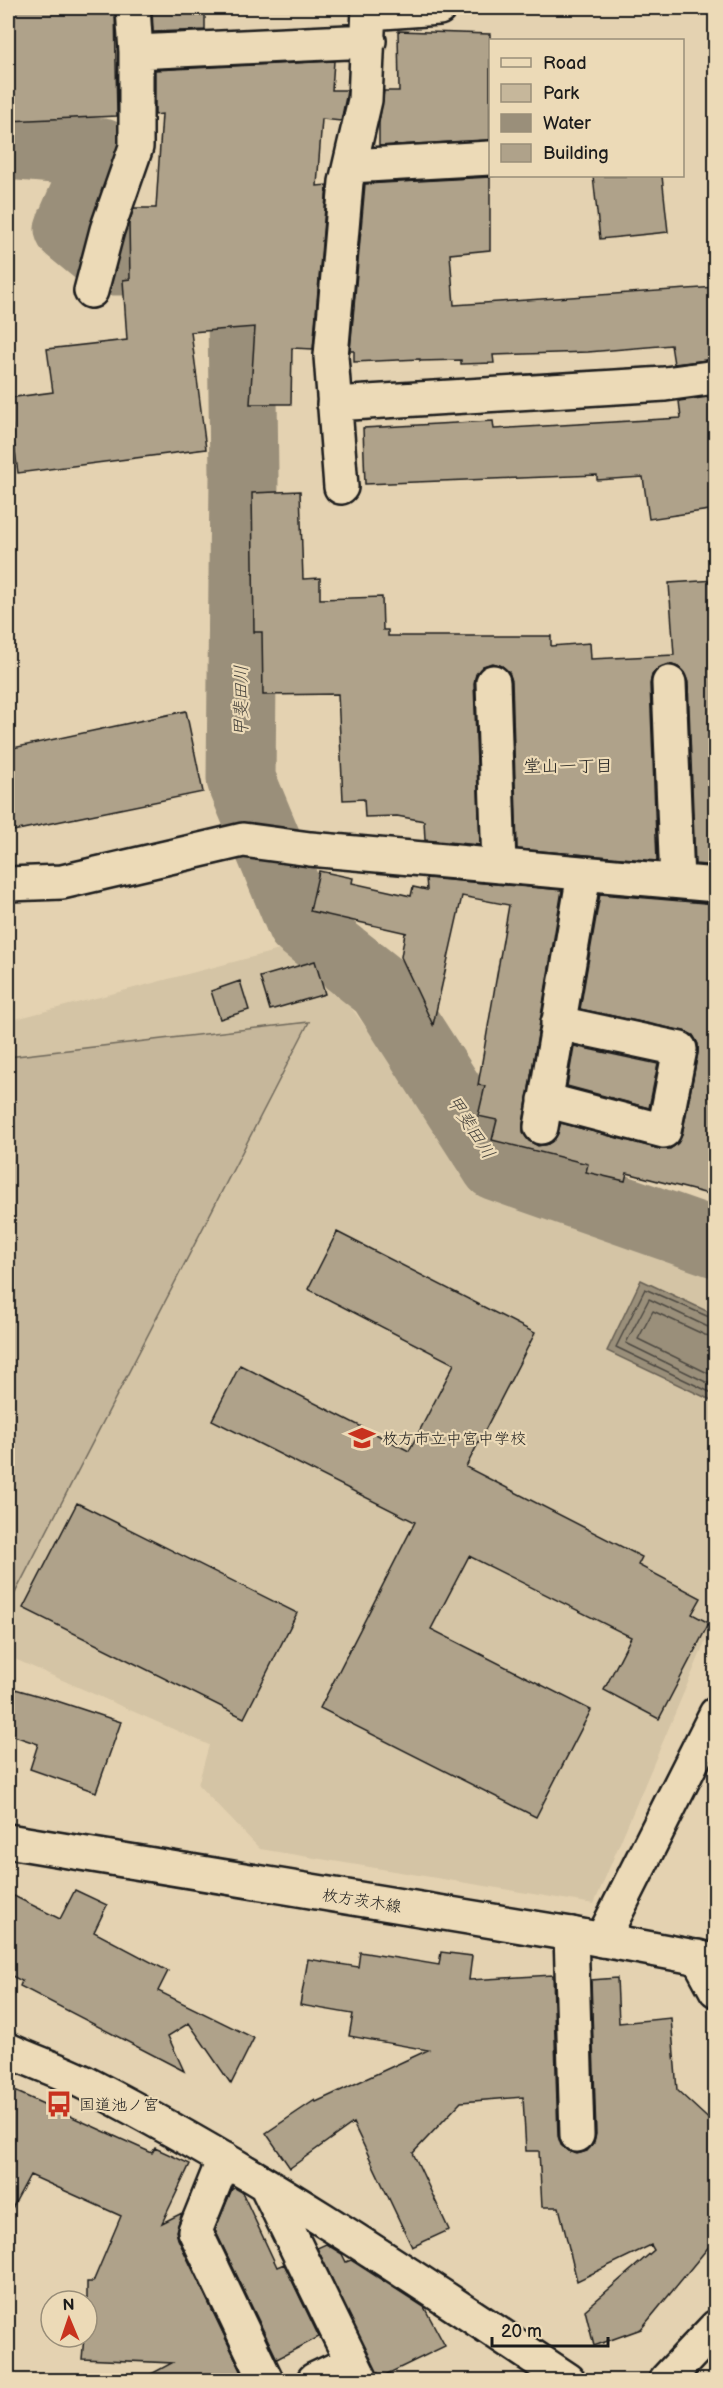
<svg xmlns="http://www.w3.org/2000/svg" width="723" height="2388" font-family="'Balsamiq Sans','Klee One',sans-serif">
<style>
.built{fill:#d4c4a5}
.green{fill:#c6b79b;stroke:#716a5c;stroke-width:1.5}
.water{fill:#9a8f7a;stroke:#686154;stroke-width:1.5}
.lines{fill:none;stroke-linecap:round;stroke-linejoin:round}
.shore{stroke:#4e4a42;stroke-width:1.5}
.river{stroke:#9a8f7a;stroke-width:69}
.building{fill:#afa28a;stroke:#1c1c1c;stroke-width:1.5}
.minor-casing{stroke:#1c1c1c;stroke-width:38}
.major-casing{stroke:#1c1c1c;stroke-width:38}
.highway-casing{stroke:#1c1c1c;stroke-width:38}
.minor{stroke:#ecdab7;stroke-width:33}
.major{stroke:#ecdab7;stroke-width:33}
.highway{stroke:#ecdab7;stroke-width:33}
.labels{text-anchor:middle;stroke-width:4.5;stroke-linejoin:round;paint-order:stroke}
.poi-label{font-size:16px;fill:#1c1c1c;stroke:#ecdab7;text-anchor:start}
.street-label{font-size:16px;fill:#1c1c1c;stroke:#ecdab7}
.water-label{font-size:18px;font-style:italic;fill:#48443d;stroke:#ecdab7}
.neighbourhood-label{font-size:18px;fill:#1c1c1c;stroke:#ecdab7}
</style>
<rect width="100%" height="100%" fill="#e4d2b1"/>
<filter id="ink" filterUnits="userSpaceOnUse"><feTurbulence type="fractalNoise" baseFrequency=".0167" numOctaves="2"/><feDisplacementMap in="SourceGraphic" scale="12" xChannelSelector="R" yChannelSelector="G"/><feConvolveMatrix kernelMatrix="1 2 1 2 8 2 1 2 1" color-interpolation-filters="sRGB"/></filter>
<g filter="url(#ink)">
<path class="built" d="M302 944 481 1177 715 1257V1619L594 1904 260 1849 198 1785 209 1745 8 1656V1021Z"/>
<path class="green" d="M309 1022 14 1595 8 1593V1057Z"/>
<path class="water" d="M641 1280 715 1315V1402L607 1351Z"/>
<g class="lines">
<path class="shore" d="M716 1320 645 1289 616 1347 716 1395
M716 1328 708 1327 649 1299 626 1343 716 1387
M716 1337 705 1335 653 1311 638 1339 716 1377"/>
<path class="river" d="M8 145 102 153 69 229 108 261H218L242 316 244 477 241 779 301 924 382 988 496 1166 716 1243"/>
</g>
<path class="building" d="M8 8H115L117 116 8 121Z
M152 8H205V30L153 32Z
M398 31 490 34V140L379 146V123L384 91H399Z
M334 61 332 90H347L346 97 341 121 322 119 317 186 327 185 313 349 292 348 291 404H250L255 327 191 332 206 449 18 473 8 398 53 392 47 349 127 340 123 280 130 279 129 223 134 208H156L162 114 155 115V70Z
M593 176H662L668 232 600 239Z
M490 177V250L450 254 454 305 716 287V359L674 364 671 345 588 352 493 355 494 363 461 364V360L420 361V359L354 362V351H350L365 184Z
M716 396V509L649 519 643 477 597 480V475L365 484 363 428 493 421 494 429 681 418 679 401Z
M300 491 303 579 320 578V599L382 597 383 630H388V636H551V646L590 643 591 659 674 655 669 583 716 580V866L695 864 688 682 684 673 678 667 669 664 659 668 652 675 650 684 657 861 517 849 512 681 509 672 502 666 493 663 483 666 476 674 474 683 480 845 425 840 424 821 397 816 365 817 364 799 343 800 338 694 263 695 262 632H254L252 493Z
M186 711 203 792 8 832V749Z
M319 871 353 878 352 883 411 896 413 887 427 890 426 878 562 890 523 1124V1133L529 1141 538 1146 548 1144 555 1139 561 1123 659 1149H670L678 1143 682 1135 698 1053V1044L693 1035 684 1031 580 1009 600 894 716 904V1196L627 1173 625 1181 586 1172 588 1164 492 1140 497 1120 478 1116 485 1086 478 1085 509 905 462 896 433 1025 401 957 405 933H407L310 911Z
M315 961 325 994 270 1010 260 977Z
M240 981 249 1010 220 1019 211 991Z
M574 1046 658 1064 649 1108 567 1086Z
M337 1232 535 1333 466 1467 642 1557 638 1565 701 1598 692 1614 709 1623 659 1719 604 1690 631 1637 469 1556 431 1629 591 1710 536 1817 320 1708 415 1522 212 1420 240 1365 409 1451 454 1364 308 1289Z
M77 1503 297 1613 244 1718 23 1608Z
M8 1687 54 1700 121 1722 96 1792 30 1769 38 1744 8 1734Z
M75 1890 107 1905 94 1932 168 1971 158 1991 254 2038 231 2084 189 2023 168 2036 184 2071 20 1986 22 1981 8 1974V1893L60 1919Z
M360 1952 439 1965 441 1952 472 1956 469 1980 553 1975 558 2136 561 2145 568 2151 577 2154 587 2151 594 2143 596 2134 591 1980 617 1978 619 2023 671 2018 677 2090 716 2126V2238L641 2329 594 2346 585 2310 654 2250 651 2245 577 2281 559 2207H542L539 2151H526L523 2097 461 2102 413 2153 449 2230 412 2247 353 2123 290 2168 266 2133 315 2100 316 2102 428 2050 349 2036 353 2014 300 2005 308 1959 358 1967Z
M8 2088 152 2153 155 2148 190 2164 162 2223 182 2213 176 2231 178 2239 244 2377 237 2380H140L172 2363 82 2359 84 2337H87V2282H93L121 2216 30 2175 8 2216Z
M235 2188 242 2192 277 2267 284 2264 319 2337 277 2359 215 2230 232 2189Z
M326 2244 342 2254 346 2262 351 2260 424 2307 445 2346 379 2378 317 2248Z"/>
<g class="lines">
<g class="minor-casing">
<path id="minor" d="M369 13 439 8
M136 52 369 41
M350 166 490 158
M91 291 107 230 136 147V52L133 8
M334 404 665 384 716 377
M341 487 331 356 346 182 365 100 369 8
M493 682 499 866
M669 683 677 881
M8 884 62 882 243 840 310 849 716 885
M545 1100 664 1131 680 1049 558 1023
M541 1127 584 874
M571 1934 577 2135
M602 1940 716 1714
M698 1957 716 1990
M8 2050C34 2062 62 2071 87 2084 255 2170 412 2276 568 2380
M224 2159 195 2231 266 2380
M267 2187 361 2380
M314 2380 352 2362"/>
</g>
<g class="major-casing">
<path id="major" d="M8 1841 571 1934 716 1961"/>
</g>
<g class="highway-casing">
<path id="highway" d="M666 2380 716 2327"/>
</g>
<use href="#minor" class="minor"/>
<use href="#major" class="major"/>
<use href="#highway" class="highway"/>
</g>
</g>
<defs>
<g id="school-bare" transform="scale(2.07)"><path d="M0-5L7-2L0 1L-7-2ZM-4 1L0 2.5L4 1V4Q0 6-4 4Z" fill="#c8321e" stroke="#ecdab7" stroke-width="2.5" paint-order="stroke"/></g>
<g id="bus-bare" transform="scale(2.07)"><path d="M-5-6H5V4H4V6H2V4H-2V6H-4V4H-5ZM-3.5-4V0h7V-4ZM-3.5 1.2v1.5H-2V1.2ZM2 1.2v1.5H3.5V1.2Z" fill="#c8321e" stroke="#ecdab7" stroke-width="2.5" paint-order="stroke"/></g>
</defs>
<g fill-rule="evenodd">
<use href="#school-bare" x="362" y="1438"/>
<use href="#bus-bare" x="59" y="2104"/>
</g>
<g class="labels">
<g class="poi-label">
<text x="382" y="1444">枚方市立中宮中学校</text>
<text x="79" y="2110">国道池ノ宮</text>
</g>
<g class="street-label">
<text transform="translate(362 1900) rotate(9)" y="6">枚方茨木線</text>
</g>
<g class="water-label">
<text transform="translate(241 701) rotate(-90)" y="6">甲斐田川</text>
<text transform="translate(471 1127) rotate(57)" y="6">甲斐田川</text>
</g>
<g class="neighbourhood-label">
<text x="568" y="772">堂山一丁目</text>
</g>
</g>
<rect width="723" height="2388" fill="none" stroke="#ecdab7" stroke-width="30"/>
<rect x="15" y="15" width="693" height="2358" fill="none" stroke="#1c1c1c" stroke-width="2" filter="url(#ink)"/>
<rect x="489" y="39" width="195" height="138" fill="#ecdab7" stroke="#998e79" stroke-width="1.5"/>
<rect x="501" y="58" width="30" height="9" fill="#ecdab7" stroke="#998e79" stroke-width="1.5"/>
<text x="543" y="69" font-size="18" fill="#1c1c1c">Road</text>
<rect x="501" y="84" width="30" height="18" fill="#c6b79b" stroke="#998e79" stroke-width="1.5"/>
<text x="543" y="99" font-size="18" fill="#1c1c1c">Park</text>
<rect x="501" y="114" width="30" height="18" fill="#9a8f7a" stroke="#998e79" stroke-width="1.5"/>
<text x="543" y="129" font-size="18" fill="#1c1c1c">Water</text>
<rect x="501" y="144" width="30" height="18" fill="#afa28a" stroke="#998e79" stroke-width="1.5"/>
<text x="543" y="159" font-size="18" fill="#1c1c1c">Building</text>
<g transform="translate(69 2319) rotate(358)"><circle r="28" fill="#ecdab7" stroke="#998e79" stroke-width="1.5"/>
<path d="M0-4.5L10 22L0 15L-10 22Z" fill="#c8321e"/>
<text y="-9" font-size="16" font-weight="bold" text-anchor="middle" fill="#1c1c1c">N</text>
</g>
<path d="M492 2337v9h116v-9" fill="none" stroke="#1c1c1c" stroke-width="3"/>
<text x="501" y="2337" font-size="18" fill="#1c1c1c" stroke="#ecdab7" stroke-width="4.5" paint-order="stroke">20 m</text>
</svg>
